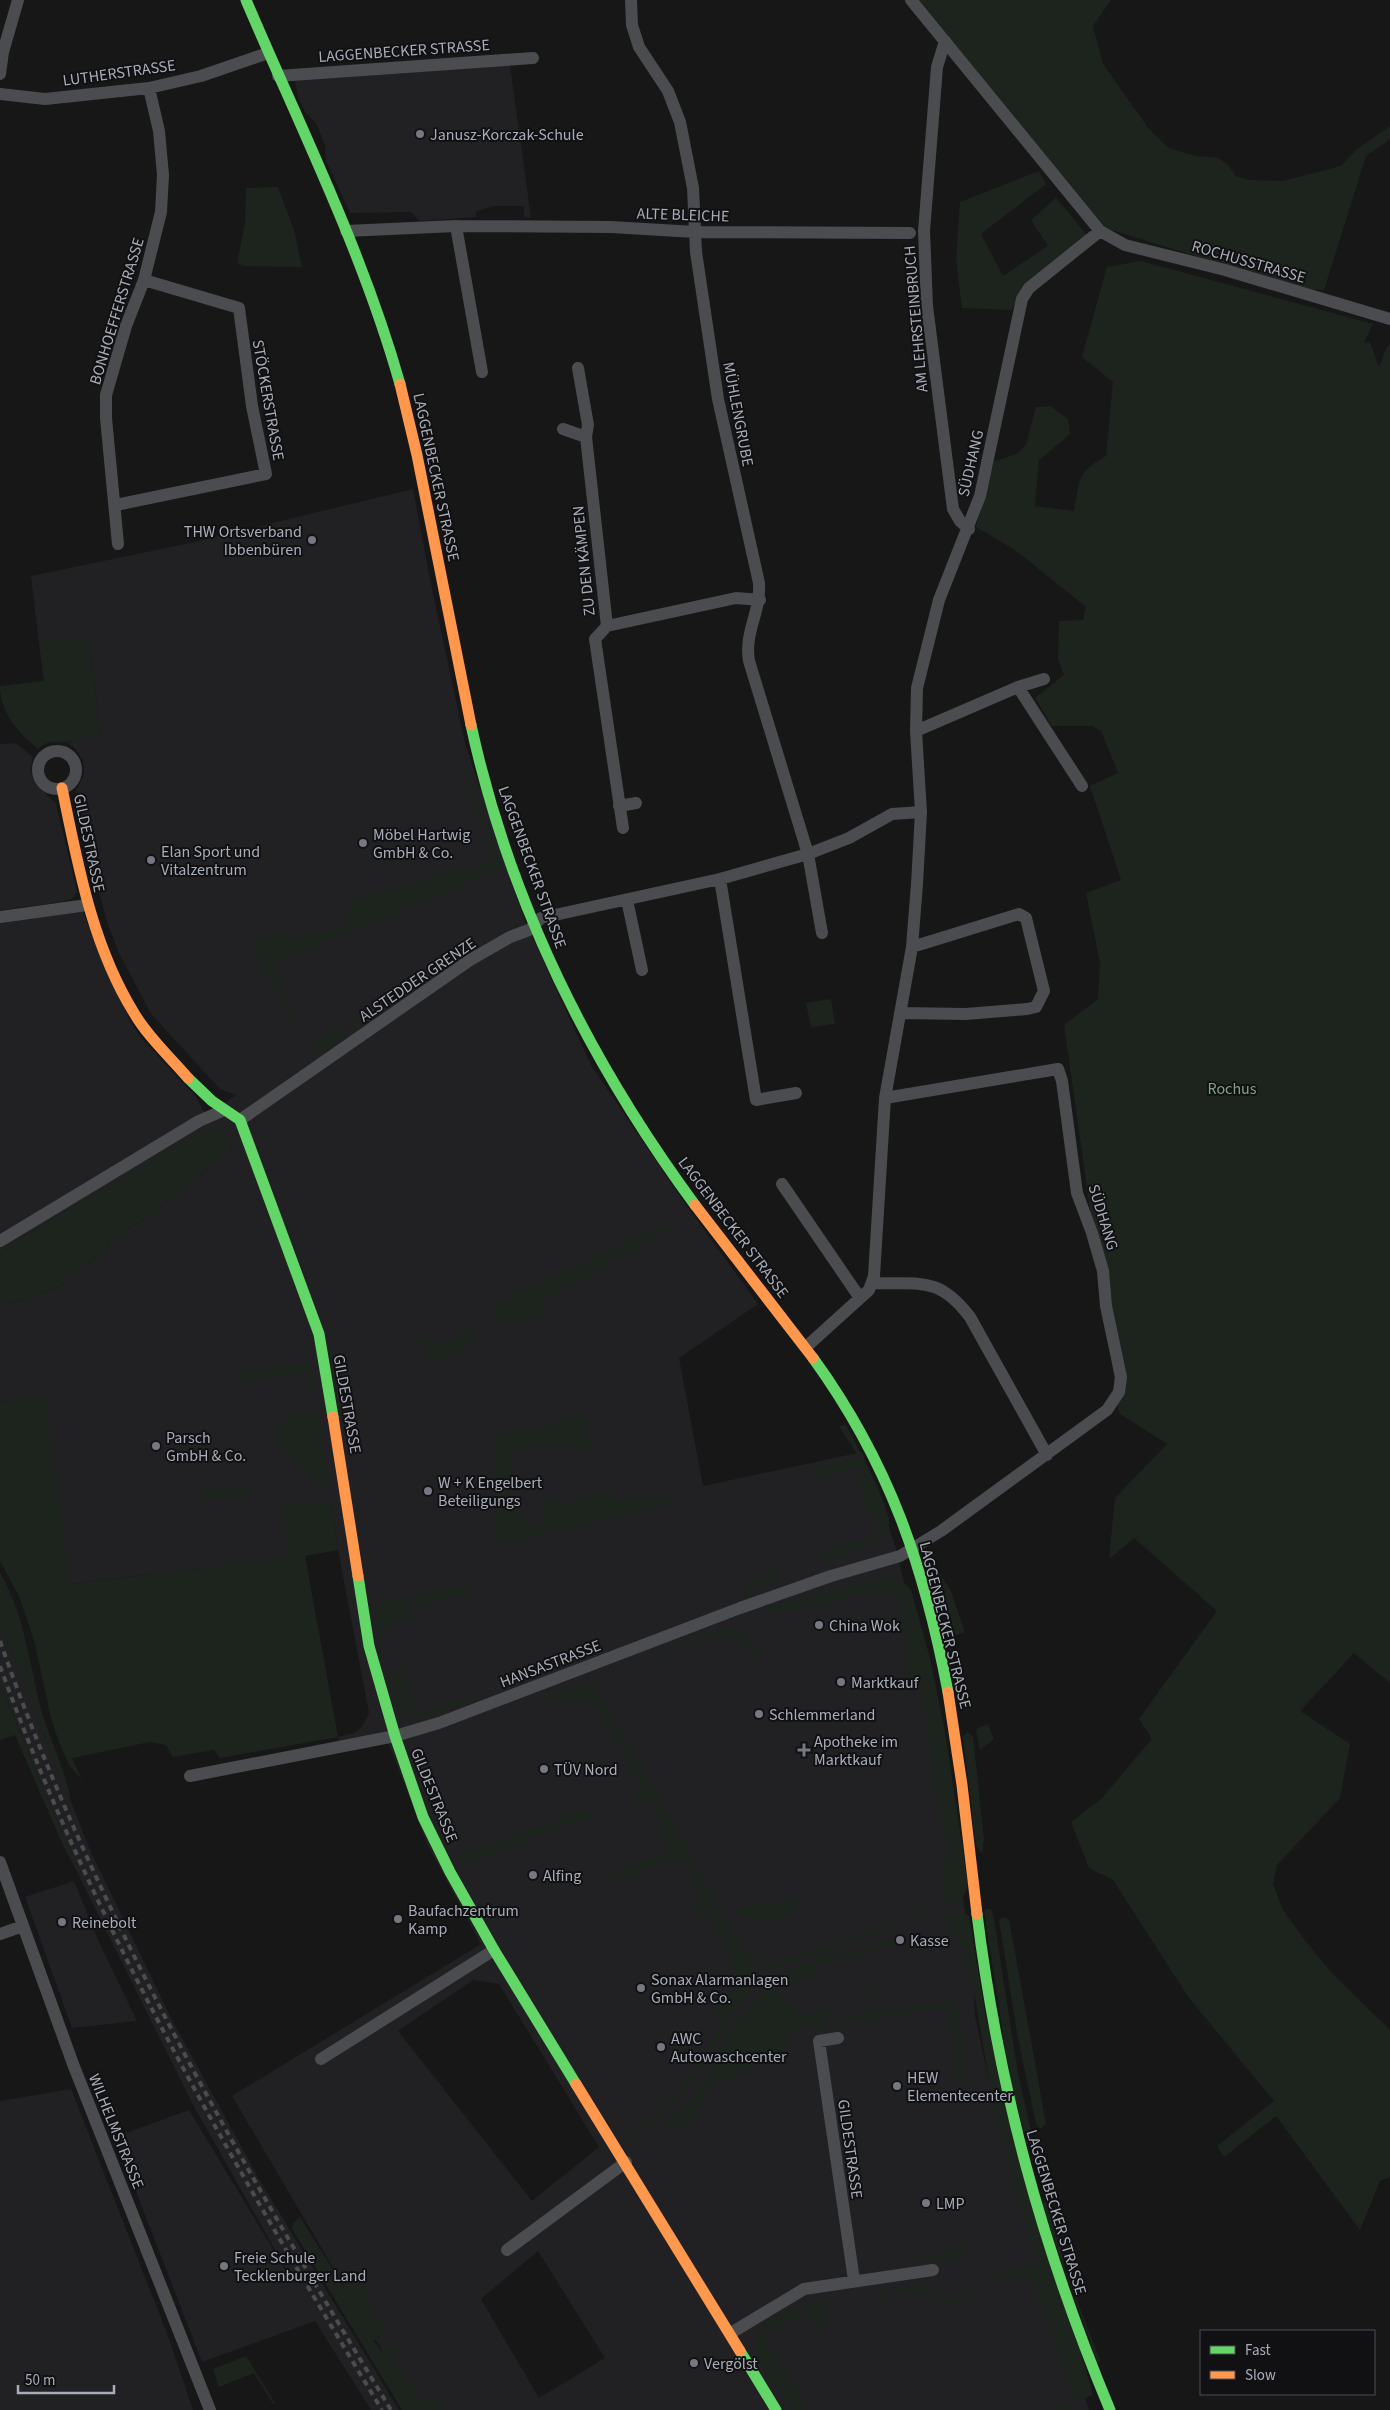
<svg xmlns="http://www.w3.org/2000/svg" width="1390" height="2410" font-family="'Source Sans 3',sans-serif">
<style>
.built{fill:#212123;fill-rule:evenodd}
.green{fill:#1d241e}
.lines{fill:none;stroke-linecap:round;stroke-linejoin:round}
.street{stroke:#4b4c50;stroke-width:12}
.fast{stroke:#63d668;stroke-width:11}
.slow{stroke:#ff974d;stroke-width:11}
.rail{stroke:#4b4c4f;stroke-width:4;stroke-dasharray:6 5;stroke-linecap:butt}
.poi-dot{fill:#757880;stroke:#111113;stroke-width:2}
.labels{text-anchor:middle;stroke-width:4;stroke-linejoin:round;paint-order:stroke}
.street-label{font-size:16px;fill:#a8adb8;stroke:#111113}
.poi-label{font-size:16px;fill:#a8adb8;stroke:#111113;text-anchor:start}
.park-label{font-size:16px;fill:#7fa381;stroke:#111113}
</style>
<rect width="100%" height="100%" fill="#171717"/>
<path class="built" d="M510 65 531 218 524 217V206H493L476 212V217L420 221 411 212 350 213 326 161 325 145 316 123 305 112 298 97 295 81Z
M413 489 430 579 465 743 525 921 591 1065 684 1202 758 1304 679 1358 703 1486 862 1452 895 1545 935 1713 973 1963 975 2016 995 2108 1041 2269 1089 2410H417L232 2096 481 1944 428 1846 385 1734 339 1742 338 1737 354 1733 362 1727 369 1713 338 1550 332 1503 290 1557 70 1584 45 1397 0 1401V1305L30 1298 60 1286 104 1251 110 1240 150 1215 232 1149 103 1189 15 1241 0 1256V921L82 911 130 1021 142 1039 196 1097 205 1114 237 1095 220 1089 151 1014 119 953 107 922 88 851 76 791 84 774 83 760 74 747 67 743 100 734 89 637 39 644 31 576 190 543ZM473 1980 499 1984 599 2147 532 2201 398 2031ZM538 2251 605 2358 539 2398 481 2299Z
M16 743 33 757 30 769 34 781 56 804 77 892 72 899 62 902 0 910V744Z
M0 1622 90 1850 172 2020 259 2179 399 2410H371L315 2321 202 2362 115 2137 189 2110 299 2292 193 2105 82 1882 0 1684Z
M74 1881 98 1940 137 2021 72 2028 25 1897Z
M71 2089 168 2336 193 2410H0V2101Z"/>
<path class="green" d="M917 0H1111L1093 26 1103 64 1149 129 1169 148 1196 156 1219 158 1229 166 1236 176 1249 180 1283 181 1341 166 1356 150 1390 126V139L1366 156 1324 290 1303 289 1105 228 1096 220Z
M1039 171 1046 184 981 234 1003 276 1048 246 1031 220 1056 198 1087 235 1025 284 1011 310 962 308 956 260 960 202Z
M278 187 294 230 302 267 245 266 237 263 245 223 246 188Z
M1141 261 1373 324 1364 342 1370 343 1379 367 1386 348 1390 344V1683L1354 1653 1300 1711 1350 1744 1340 1798 1277 1865 1273 1884 1283 1910 1307 1943 1332 1973 1390 2030V2177L1380 2181 1360 2230 1276 2116 1224 2157 1217 2146 1274 2101 1189 1998 1113 1880 1089 1868 1071 1822 1101 1799 1152 1739 1139 1719 1217 1611 1134 1538 1109 1559 1115 1498 1167 1444 1119 1413 1064 1025 1098 999 1100 963 1086 893 1121 880 1090 786 1118 773 1101 731 1092 726H1052L1035 698 1064 675 1058 659 1059 621 1083 620 1086 607 1015 550 976 527 994 462 1018 453 1026 445 1036 407 1050 406 1068 419 1070 434 1039 460 1035 506 1074 511C1080 479 1076 473 1106 456L1113 382 1082 357 1107 267Z
M89 636 100 734C90 737 78 741 68 742 54 744 51 738 38 749 19 732 0 714 0 686L44 681 39 644Z
M466 768 502 868 275 964 305 1041 255 957 253 949 255 942 285 932 288 942 347 924 343 911 352 909 350 901 470 864 471 869 493 862 465 772H462V769Z
M460 947 464 953 434 974 428 965Z
M420 970 426 979 392 1004 385 993Z
M377 999 384 1010 354 1032 347 1021Z
M831 999 835 1024 811 1027 806 1003Z
M339 1027 346 1036 321 1054H313L309 1049Z
M216 1126 229 1139 232 1149 150 1215 110 1240 104 1251 60 1286 30 1298 0 1305V1256L15 1241 205 1129Z
M678 1215 666 1230 577 1284C573 1285 566 1285 562 1287 535 1301 545 1326 501 1322L493 1306Z
M468 1324H473C477 1353 450 1356 428 1362L419 1336 426 1335 429 1343 455 1339Z
M309 1363 315 1389H310L306 1372 235 1382 234 1373Z
M45 1396 71 1584 289 1557 282 1502 332 1503 338 1550 305 1556 338 1737 220 1758 214 1750 173 1757 166 1745 150 1742 72 1758 82 1780 69 1765 59 1742 51 1718 34 1640 19 1596 0 1561V1401Z
M319 1412 329 1487 325 1488C312 1479 272 1447 276 1430 277 1425 281 1421 284 1417Z
M583 1414 593 1451 584 1454 574 1444C553 1444 534 1441 516 1453L512 1465 513 1501 529 1525 538 1526 545 1506 557 1497 569 1507C583 1502 592 1493 605 1488L622 1501 665 1496 671 1504 495 1545 497 1437Z
M846 1425C857 1445 886 1499 889 1520 890 1528 886 1535 879 1540L826 1561 823 1553 879 1533 873 1508 866 1510 858 1468 818 1477 817 1468 859 1457 839 1426Z
M248 1485 249 1494 209 1500 204 1498 199 1491Z
M933 1563 951 1591 964 1630 963 1633 951 1636Z
M778 1567 780 1579 746 1593 745 1585 768 1576 767 1570Z
M0 1573C24 1613 30 1666 41 1709 50 1742 67 1771 71 1804L0 1622Z
M885 1578C897 1578 904 1580 911 1590L930 1658 945 1732 968 1884C965 1898 953 1912 939 1900L946 1886 942 1870 949 1857 933 1772 920 1680 911 1691 901 1609C897 1598 892 1592 881 1590L770 1615 768 1607 826 1591Z
M472 1583 475 1594 409 1608 411 1618 390 1622 392 1634 380 1636 373 1605Z
M729 1627C744 1631 758 1638 760 1654L750 1655V1652H746C744 1640 738 1633 725 1634L615 1672Z
M402 1661 413 1706 427 1712 473 1694 474 1699C452 1707 415 1731 398 1705 391 1694 389 1679 386 1667L389 1666 392 1676 401 1673 399 1662Z
M592 1680 594 1681 746 1955C764 1977 757 1985 739 2003 710 2053 682 2111 629 2140L626 2139 672 2101 721 2025 711 2001 736 1988 740 1977 709 1914 704 1912 699 1913 694 1898 701 1893 684 1860C660 1858 640 1880 615 1878L613 1872 669 1851 649 1798 636 1803 634 1794 643 1791 597 1705 574 1698 546 1705 543 1698Z
M0 1684 82 1882 62 1843 15 1735 0 1740Z
M988 1724 994 1739 980 1750 976 1729Z
M968 1732 973 1737 984 1840 982 1854 976 1845 963 1736Z
M582 1808 593 1815 461 1866 457 1858 554 1822 555 1819Z
M796 1899 793 1913C776 1925 748 1926 734 1909Z
M986 1909H991L994 1919 1018 2074 1031 2131 1022 2133 1013 2099 984 1911Z
M926 1910 927 1913 771 1969 762 1965 752 1949 763 1960 773 1962Z
M958 1912 969 1916 986 2018 1092 2391V2395L1079 2400 1069 2410H1049L1065 2405 1073 2398 1030 2275 965 2276 1040 2266 1019 2201 993 2104 969 1962 863 2000 875 1987 879 1989 877 1993 967 1962 957 1933 940 1939 939 1936 953 1931 949 1916Z
M1003 1917 1009 1919 1046 2124 1040 2129 1036 2124 1017 2033 999 1920Z
M892 1939 894 1945 836 1960 826 1964 818 1973 799 1983 786 1985 781 1982C783 1969 820 1955 833 1954 837 1954 840 1956 844 1955 860 1951 877 1945 892 1939Z
M772 1988C782 1995 787 2006 798 2012 813 2019 833 2001 843 2007L825 2014 824 2034 819 2036 812 2027 793 2032 786 2055 712 2084C701 2100 694 2125 673 2132L667 2122 696 2092 743 2013 764 1989Z
M949 2000 956 2004 958 2010 971 2099 956 2072 950 2012 935 2009 841 2023V2033L839 2034 837 2023 842 2017Z
M1049 2200 1060 2229 1064 2267 1101 2362 1097 2361 1041 2203Z
M300 2217 344 2287 355 2280 359 2283 386 2331 374 2341 382 2352 396 2344 398 2350 393 2357 420 2401 432 2397 443 2410H402L292 2229 293 2223Z
M963 2246 966 2256 923 2262V2257Z
M922 2286 941 2300 965 2297V2290L971 2289 974 2295 971 2299 939 2304 924 2290 891 2293 881 2305 879 2292Z
M827 2301 829 2321 818 2331 806 2312 764 2337 809 2410H792C782 2395 760 2366 756 2350 746 2315 804 2304 827 2301Z
M246 2356 275 2403 273 2404 254 2373 219 2387 213 2369Z"/>
<g class="lines">
<path class="street" d="M631 0 632 25 639 47 668 91 680 122 693 188 696 252 718 399 759 583C761 612 744 632 749 661L808 854 822 933
M911 0 1100 231 1125 245 1225 270 1390 319
M945 41 937 67 924 231 927 306 953 509 960 521 969 529
M0 74 3 52 18 0
M278 76 533 58
M0 94 45 99 149 88 201 76 268 53
M456 226 482 372
M346 231 456 226 611 227 695 232 910 233
M578 368 588 425 586 437 607 626 595 639 623 828
M563 429 586 437
M116 505 266 474 252 406 239 308 144 280
M118 544 106 418V395L126 326 144 280 161 212 163 175 159 131 149 88
M607 626 736 598 760 600
M1018 687 1082 786
M916 731 1018 687 1044 679
M38 770a19 19 0 1 1 38 0a19 19 0 1 1-38 0Z
M619 806 636 803
M720 879 756 1100 796 1093
M627 900 642 970
M0 917 87 905
M900 1013 966 1014 1027 1009 1036 1007 1044 991 1026 918 1019 914 912 947
M240 1120 470 960 510 937 529 930 541 918 720 879 808 854 849 838 892 814 921 812
M782 1184 860 1298
M0 1241 199 1121 222 1111
M873 1283C920 1285 938 1275 970 1317L1047 1455
M806 1347 869 1290 874 1276 885 1098 912 947 917 884 921 812 916 731 917 688 939 600 980 496 1022 299 1029 288 1100 231
M190 1776 395 1736 439 1723 740 1608 831 1576 900 1556 941 1531 1107 1410 1119 1392 1121 1377 1106 1306 1103 1271 1092 1233 1077 1193 1062 1081 1058 1069 885 1098
M0 1862 73 2064 210 2410
M0 1934 23 1926
M838 2038 819 2041 854 2280
M321 2059 494 1950
M507 2250 626 2162
M731 2333 804 2289 933 2270"/>
<path class="fast" d="M246 0C300 127 362 250 400 384
M471 725C509 900 589 1061 695 1205
M188 1078 212 1101 240 1120 319 1334 333 1417
M813 1358C889 1463 924 1565 948 1692
M358 1576 369 1646 395 1736 423 1817 450 1872 494 1950 576 2084
M977 1914C999 2090 1042 2247 1110 2410
M740 2351 776 2410"/>
<path class="slow" d="M400 384 417 455 471 725
M62 788C78 865 92 945 134 1013 148 1037 170 1057 188 1078
M695 1205 813 1358
M333 1417 358 1576
M948 1692 962 1785 977 1914
M576 2084 740 2351"/>
<path class="rail" d="M0 1641C96 1916 240 2162 391 2410
M0 1666C96 1933 236 2169 382 2410"/>
</g>
<g class="poi-dot">
<circle cx="420" cy="134" r="5"/>
<circle cx="312" cy="540" r="5"/>
<circle cx="363" cy="843" r="5"/>
<circle cx="151" cy="860" r="5"/>
<circle cx="156" cy="1446" r="5"/>
<circle cx="428" cy="1491" r="5"/>
<circle cx="819" cy="1625" r="5"/>
<circle cx="841" cy="1682" r="5"/>
<circle cx="759" cy="1714" r="5"/>
<path d="M801.5 1742.5h5v5h5v5h-5v5h-5v-5h-5v-5h5z"/>
<circle cx="544" cy="1769" r="5"/>
<circle cx="533" cy="1875" r="5"/>
<circle cx="398" cy="1919" r="5"/>
<circle cx="62" cy="1922" r="5"/>
<circle cx="900" cy="1940" r="5"/>
<circle cx="641" cy="1988" r="5"/>
<circle cx="661" cy="2047" r="5"/>
<circle cx="897" cy="2086" r="5"/>
<circle cx="926" cy="2203" r="5"/>
<circle cx="224" cy="2266" r="5"/>
<circle cx="694" cy="2363" r="5"/>
</g>
<g class="labels">
<g class="street-label">
<text transform="translate(404 50) rotate(-4)" y="6">LAGGENBECKER STRASSE</text>
<text transform="translate(119 72) rotate(-8)" y="6">LUTHERSTRASSE</text>
<text transform="translate(683 214) rotate(2)" y="6">ALTE BLEICHE</text>
<text transform="translate(1249 261) rotate(16)" y="6">ROCHUSSTRASSE</text>
<text transform="translate(116 311) rotate(-73)" y="6">BONHOEFFERSTRASSE</text>
<text transform="translate(915 319) rotate(-95)" y="6">AM LEHRSTEINBRUCH</text>
<text transform="translate(269 400) rotate(80)" y="6">STÖCKERSTRASSE</text>
<text transform="translate(739 414) rotate(79)" y="6">MÜHLENGRUBE</text>
<text transform="translate(970 463) rotate(-77)" y="6">SÜDHANG</text>
<text transform="translate(437 477) rotate(78)" y="6">LAGGENBECKER STRASSE</text>
<text transform="translate(583 561) rotate(-96)" y="6">ZU DEN KÄMPEN</text>
<text transform="translate(90 843) rotate(78)" y="6">GILDESTRASSE</text>
<text transform="translate(533 867) rotate(70)" y="6">LAGGENBECKER STRASSE</text>
<text transform="translate(417 979) rotate(-34)" y="6">ALSTEDDER GRENZE</text>
<text transform="translate(1104 1217) rotate(73)" y="6">SÜDHANG</text>
<text transform="translate(734 1227) rotate(53)" y="6">LAGGENBECKER STRASSE</text>
<text transform="translate(348 1404) rotate(80)" y="6">GILDESTRASSE</text>
<text transform="translate(946 1625) rotate(76)" y="6">LAGGENBECKER STRASSE</text>
<text transform="translate(550 1663) rotate(-21)" y="6">HANSASTRASSE</text>
<text transform="translate(435 1795) rotate(68)" y="6">GILDESTRASSE</text>
<text transform="translate(117 2131) rotate(68)" y="6">WILHELMSTRASSE</text>
<text transform="translate(851 2149) rotate(82)" y="6">GILDESTRASSE</text>
<text transform="translate(1057 2212) rotate(73)" y="6">LAGGENBECKER STRASSE</text>
</g>
<g class="poi-label">
<text x="430" y="140">Janusz-Korczak-Schule</text>
<text x="302" y="537" text-anchor="end">THW Ortsverband<tspan x="302" dy="18">Ibbenbüren</tspan></text>
<text x="373" y="840">Möbel Hartwig<tspan x="373" dy="18">GmbH &amp; Co.</tspan></text>
<text x="161" y="857">Elan Sport und<tspan x="161" dy="18">Vitalzentrum</tspan></text>
<text x="166" y="1443">Parsch<tspan x="166" dy="18">GmbH &amp; Co.</tspan></text>
<text x="438" y="1488">W + K Engelbert<tspan x="438" dy="18">Beteiligungs</tspan></text>
<text x="829" y="1631">China Wok</text>
<text x="851" y="1688">Marktkauf</text>
<text x="769" y="1720">Schlemmerland</text>
<text x="814" y="1747">Apotheke im<tspan x="814" dy="18">Marktkauf</tspan></text>
<text x="554" y="1775">TÜV Nord</text>
<text x="543" y="1881">Alfing</text>
<text x="408" y="1916">Baufachzentrum<tspan x="408" dy="18">Kamp</tspan></text>
<text x="72" y="1928">Reinebolt</text>
<text x="910" y="1946">Kasse</text>
<text x="651" y="1985">Sonax Alarmanlagen<tspan x="651" dy="18">GmbH &amp; Co.</tspan></text>
<text x="671" y="2044">AWC<tspan x="671" dy="18">Autowaschcenter</tspan></text>
<text x="907" y="2083">HEW<tspan x="907" dy="18">Elementecenter</tspan></text>
<text x="936" y="2209">LMP</text>
<text x="234" y="2263">Freie Schule<tspan x="234" dy="18">Tecklenburger Land</tspan></text>
<text x="704" y="2369">Vergölst</text>
</g>
<g class="park-label">
<text x="1232" y="1094">Rochus</text>
</g>
</g>
<rect x="1200" y="2330" width="175" height="65" fill="#111113" stroke="#4d4f55"/>
<rect x="1210" y="2346" width="25" height="8" fill="#63d668" stroke="#4d4f55"/>
<text x="1245" y="2355" font-size="15" fill="#a8adb8">Fast</text>
<rect x="1210" y="2371" width="25" height="8" fill="#ff974d" stroke="#4d4f55"/>
<text x="1245" y="2380" font-size="15" fill="#a8adb8">Slow</text>
<path d="M18 2385v8h96v-8" fill="none" stroke="#a8adb8" stroke-width="2.5"/>
<text x="25" y="2385" font-size="15" fill="#a8adb8" stroke="#111113" stroke-width="4" paint-order="stroke">50 m</text>
</svg>
